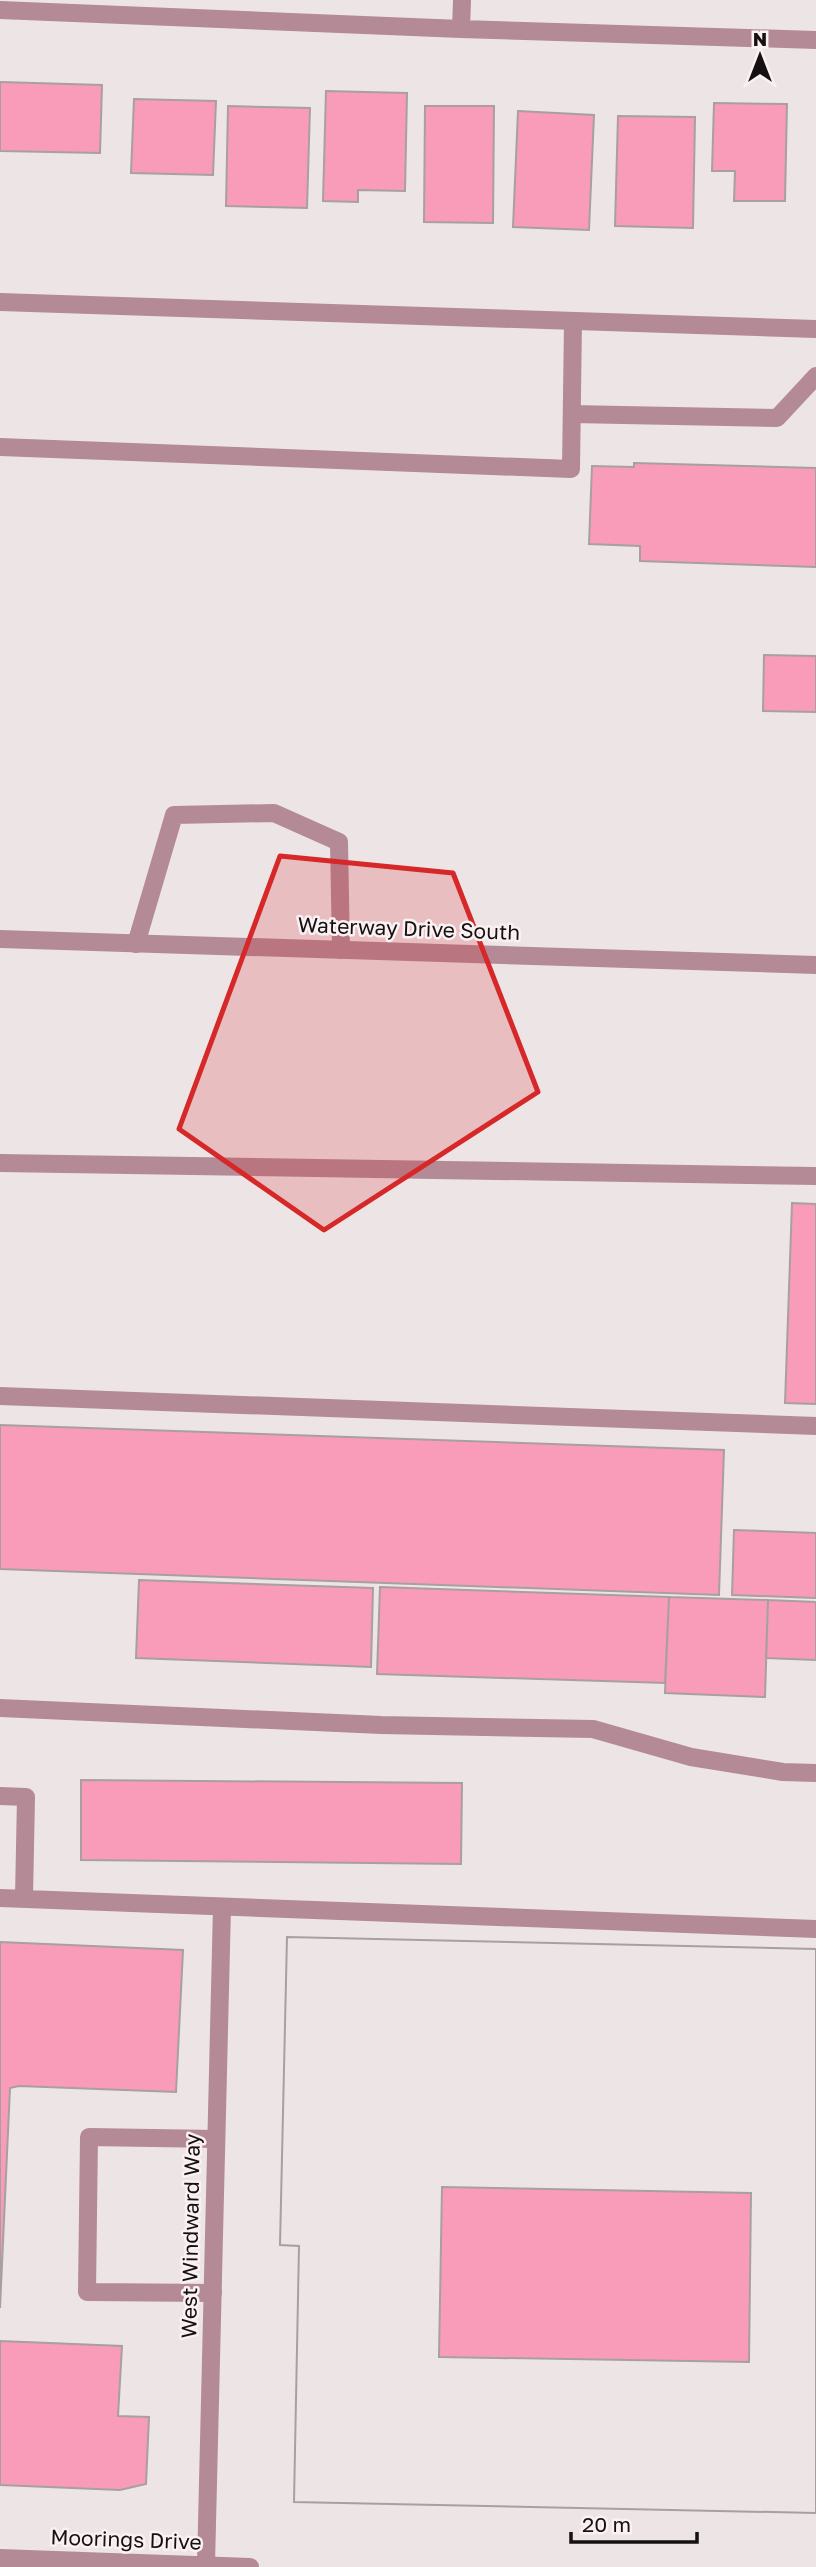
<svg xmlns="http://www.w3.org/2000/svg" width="816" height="2567" font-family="'Golos Text',sans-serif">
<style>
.building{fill:#f99cba;stroke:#a89fa2;stroke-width:2;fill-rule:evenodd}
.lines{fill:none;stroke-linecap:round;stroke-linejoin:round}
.service{stroke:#b38a96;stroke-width:18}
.minor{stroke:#b38a96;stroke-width:18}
.marked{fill:#d62828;fill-opacity:0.2;stroke:#d62828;stroke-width:5;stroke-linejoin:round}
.labels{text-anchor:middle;stroke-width:5;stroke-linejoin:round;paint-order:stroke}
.street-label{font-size:21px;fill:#151112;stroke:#fbf1f3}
</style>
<rect width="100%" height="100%" fill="#ede4e6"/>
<path class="building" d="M0 82 102 85 100 153 0 151Z
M326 91 407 93 405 191 358 190V202L323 201Z
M134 99 216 101 213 175 131 173Z
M714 103 787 104 785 201H734L735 171H712Z
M228 106 310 108 307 208 226 206Z
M425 106H494L493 223 424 222Z
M518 111 594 115 589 230 513 227Z
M618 116 695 117 693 228 615 226Z
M634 463 816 468V567L640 561V546L589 544 592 466 634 467Z
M764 655 816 656V712L763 711Z
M792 1203 816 1204V1404L785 1403Z
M0 1425 724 1450 719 1595 0 1569Z
M734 1530 816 1533V1598L732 1595Z
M139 1580 373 1588 371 1667 136 1658Z
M380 1587 669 1597 665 1683 377 1674Z
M669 1597 768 1600 765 1697 665 1693Z
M768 1600 816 1602V1660L766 1658Z
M81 1780 462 1783 461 1864 81 1860Z
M287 1937 816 1949V2513L294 2502 299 2246 280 2245ZM442 2187 751 2193 749 2362 439 2357Z
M287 1937 816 1949V2513L294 2502 299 2246 280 2245Z
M0 1942 183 1950 176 2092 19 2086 10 2088 0 2308Z
M0 2341 122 2346 118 2416 149 2417 146 2484 120 2490 0 2485Z"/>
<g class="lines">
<path class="service" d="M572 414 777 418 816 376
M0 447 571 469 573 321
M136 944 174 815 274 813 339 842 341 950
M0 1163 816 1176
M0 1396 816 1426
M0 1708 381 1725 593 1729 691 1757 783 1772 816 1773
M0 1796 26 1797 24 1898
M0 1898 816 1929
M213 2293 87 2292 89 2137 216 2139"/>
<path class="minor" d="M0 10 461 29 816 40
M461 29 462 0
M0 302 816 329
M0 939 816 965
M0 2558 250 2567
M206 2565 222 1907"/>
</g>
<path class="marked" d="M280 856 453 873 538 1092 324 1230 179 1129Z"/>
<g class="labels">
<g class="street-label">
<text transform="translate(409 929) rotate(2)" y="7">Waterway Drive South</text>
<text transform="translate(191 2236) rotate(-89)" y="7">West Windward Way</text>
<text transform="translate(126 2540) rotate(2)" y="7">Moorings Drive</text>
</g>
</g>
<g transform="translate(760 56)" stroke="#fbf1f3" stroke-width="5" paint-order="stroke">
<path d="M0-5L12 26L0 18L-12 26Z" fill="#151112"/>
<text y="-10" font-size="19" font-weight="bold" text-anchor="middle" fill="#151112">N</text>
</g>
<path d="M571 2532v10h126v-10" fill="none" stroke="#151112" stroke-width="3.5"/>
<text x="582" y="2532" font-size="21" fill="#151112" stroke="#fbf1f3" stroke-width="5" paint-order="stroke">20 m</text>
</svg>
